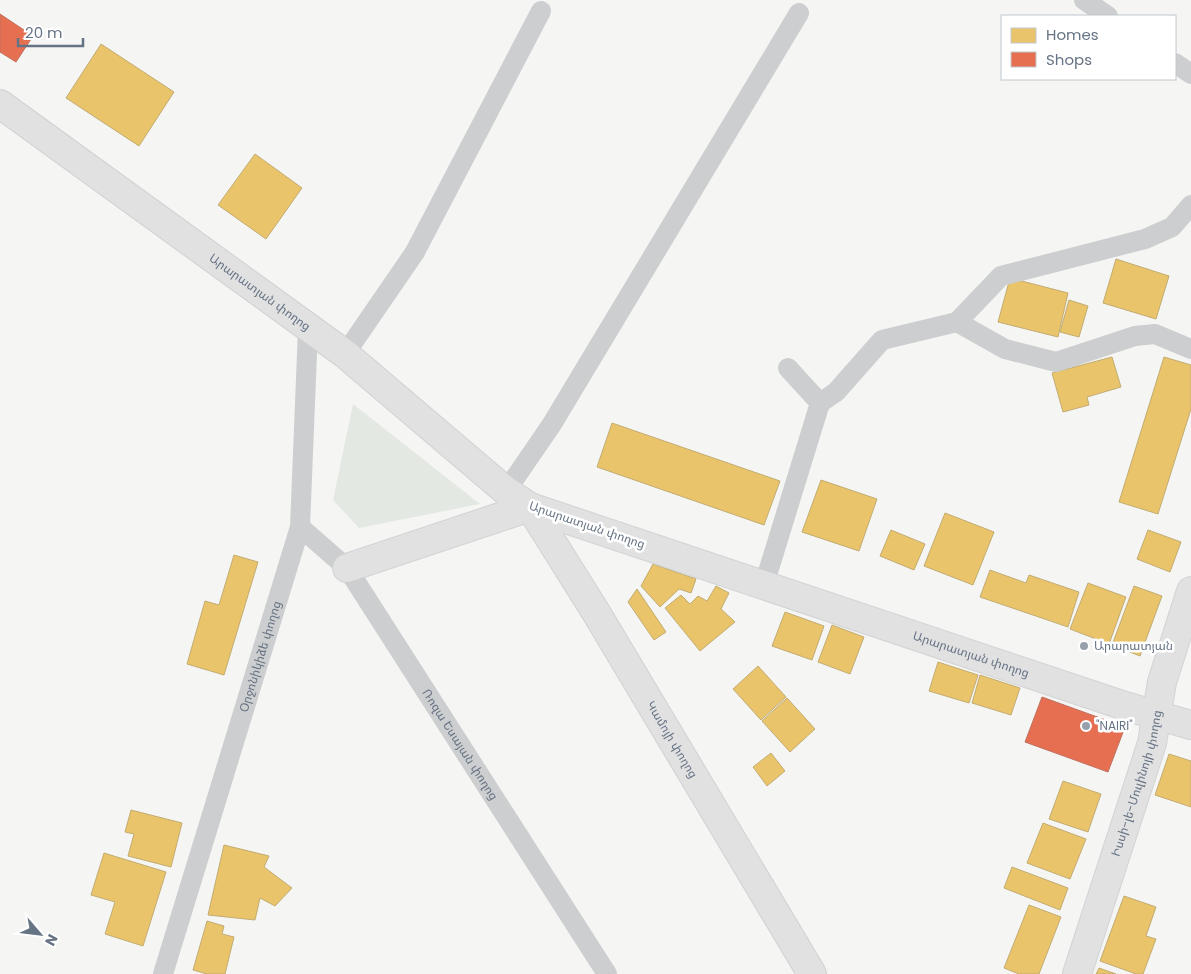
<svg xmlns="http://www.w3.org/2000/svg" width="1191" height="974" font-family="Poppins,'Noto Sans Armenian',sans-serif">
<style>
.green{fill:#e4e8e2}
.homes{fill:#e9c46a;stroke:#c2ac72}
.shops{fill:#e76f51;stroke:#c07060}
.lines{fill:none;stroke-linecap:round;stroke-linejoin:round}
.secondary-casing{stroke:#d2d3d4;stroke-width:30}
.primary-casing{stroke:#d1d1d2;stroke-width:30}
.street{stroke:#cdcecf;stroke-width:20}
.secondary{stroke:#e1e1e2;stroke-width:28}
.primary{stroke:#e1e1e2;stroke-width:28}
.poi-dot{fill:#98a0ab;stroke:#fff;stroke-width:2}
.labels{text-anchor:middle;stroke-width:5;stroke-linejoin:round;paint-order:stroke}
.street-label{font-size:12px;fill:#667384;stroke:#fff}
.poi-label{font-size:12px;fill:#667384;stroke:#fff;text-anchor:start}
</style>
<rect width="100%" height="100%" fill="#f5f5f4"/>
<path class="green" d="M353 404 480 504 359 528 333 500Z"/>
<path class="homes" d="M101 44 174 92 139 146 66 98Z
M255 154 302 188 266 239 218 205Z
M1116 259 1169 276 1156 319 1103 303Z
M1010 278 1068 293 1058 337 998 322Z
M1069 300 1088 306 1079 337 1060 332Z
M1112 357 1121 387 1087 397 1089 405 1063 412 1052 373Z
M1164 357 1191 365V409L1158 514 1119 502Z
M612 423 780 481 764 525 597 467Z
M821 480 877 499 859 551 802 532Z
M945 513 994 532 973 585 924 566Z
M891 530 925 544 914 570 880 556Z
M1148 530 1181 542 1170 572 1137 559Z
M234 555 258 562 224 675 187 664 205 601 219 605Z
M653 564 696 579 691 593 679 589 660 607 641 586Z
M990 570 1026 583 1029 575 1079 592 1068 627 980 597Z
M1088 583 1126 597 1109 644 1070 629Z
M716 586 729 593 721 609 735 622 700 651 665 608 681 595 690 604 698 596 707 601Z
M1134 586 1162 596 1140 656 1112 645Z
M637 589 666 632 654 640 628 602Z
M785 612 824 626 812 660 772 646Z
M832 625 864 637 850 674 818 662Z
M938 662 978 675 969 703 929 691Z
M758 666 786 697 761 720 733 689Z
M980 675 1020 688 1011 715 972 703Z
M787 698 815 729 790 752 762 721Z
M771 753 785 771 767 786 753 767Z
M1169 754 1191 761V807L1155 795Z
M1063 781 1101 794 1088 832 1049 819Z
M131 810 182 823 171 867 128 856 134 834 125 832Z
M1043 823 1086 839 1070 879 1027 863Z
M224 845 269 856 264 867 292 888 275 906 260 898 255 920 208 915Z
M104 853 166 872 143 946 105 934 115 902 91 895Z
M1012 867 1068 888 1060 910 1004 888Z
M1124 896 1156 907 1146 936 1156 939 1143 974H1136L1100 961Z
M1029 905 1061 917 1039 974H1019L1004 968Z
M207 921 224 926 222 934 234 937 225 974H207L193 970Z
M1099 968 1116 974H1096Z"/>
<path class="shops" d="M0 14 33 36 16 62 0 52Z
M1042 697 1125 727 1108 772 1025 742Z"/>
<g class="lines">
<g class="secondary-casing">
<g id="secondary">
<path id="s3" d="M347 568 530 507 1125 706 1191 725"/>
<path id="s4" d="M1077 974 1152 743 1162 682 1191 591"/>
</g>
</g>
<g class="primary-casing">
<g id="primary">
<path id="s5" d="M0 104 345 354 506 491 530 507 597 614 812 974"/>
</g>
</g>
<g class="street">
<path d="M1084 0 1108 16"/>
<path d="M1175 63 1191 74"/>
<path d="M957 322 1001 276 1145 239 1172 227 1191 205"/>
<path d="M345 354 415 252 541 11"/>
<path d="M820 403 836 392 882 340 957 322 1005 349 1056 362 1135 336 1155 334 1191 349"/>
<path d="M506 491 552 424 799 13"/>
<path id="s1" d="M300 527 347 568 607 974"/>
<path d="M764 585 820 403 788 368"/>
<path id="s2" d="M163 974 300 527 308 329"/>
</g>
<use href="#secondary" class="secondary"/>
<use href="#primary" class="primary"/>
</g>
<g class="poi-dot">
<circle cx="1084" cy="646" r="5"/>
<circle cx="1086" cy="726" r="5"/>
</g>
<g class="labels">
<g class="street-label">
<text dy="4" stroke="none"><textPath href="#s5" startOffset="321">Արարատյան փողոց</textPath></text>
<text transform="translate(587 525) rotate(19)" y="4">Արարատյան փողոց</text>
<text dy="4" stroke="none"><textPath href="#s3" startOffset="658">Արարատյան փողոց</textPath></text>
<text dy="4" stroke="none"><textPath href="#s2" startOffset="332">Օրջոնիկիձե փողոց</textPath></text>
<text dy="4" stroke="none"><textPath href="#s5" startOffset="939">Կամոյի փողոց</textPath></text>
<text dy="4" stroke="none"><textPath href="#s1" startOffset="272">Ռոզա Եսայան փողոց</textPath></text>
<text dy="4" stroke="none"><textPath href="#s4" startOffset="200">Իսսի-լե-Մուլինոյի փողոց</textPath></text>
</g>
<g class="poi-label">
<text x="1094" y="650">Արարատյան</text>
<text x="1096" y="730">"NAIRI"</text>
</g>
</g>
<rect x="1001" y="15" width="175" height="65" fill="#ffffff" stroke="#c2c7ce"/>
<rect x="1011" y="28" width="25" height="15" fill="#e9c46a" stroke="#c2c7ce"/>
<text x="1046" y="40" font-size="15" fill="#667384">Homes</text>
<rect x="1011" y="52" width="25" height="15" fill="#e76f51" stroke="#c2c7ce"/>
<text x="1046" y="65" font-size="15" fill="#667384">Shops</text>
<g transform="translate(40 934) rotate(118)" stroke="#ffffff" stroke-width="4" paint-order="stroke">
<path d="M0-4L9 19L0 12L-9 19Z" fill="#667384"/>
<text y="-8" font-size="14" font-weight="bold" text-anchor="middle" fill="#667384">N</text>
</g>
<path d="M18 38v8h65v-8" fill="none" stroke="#667384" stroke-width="2.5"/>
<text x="25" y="38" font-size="15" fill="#667384" stroke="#ffffff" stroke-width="4" paint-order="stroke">20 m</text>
</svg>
